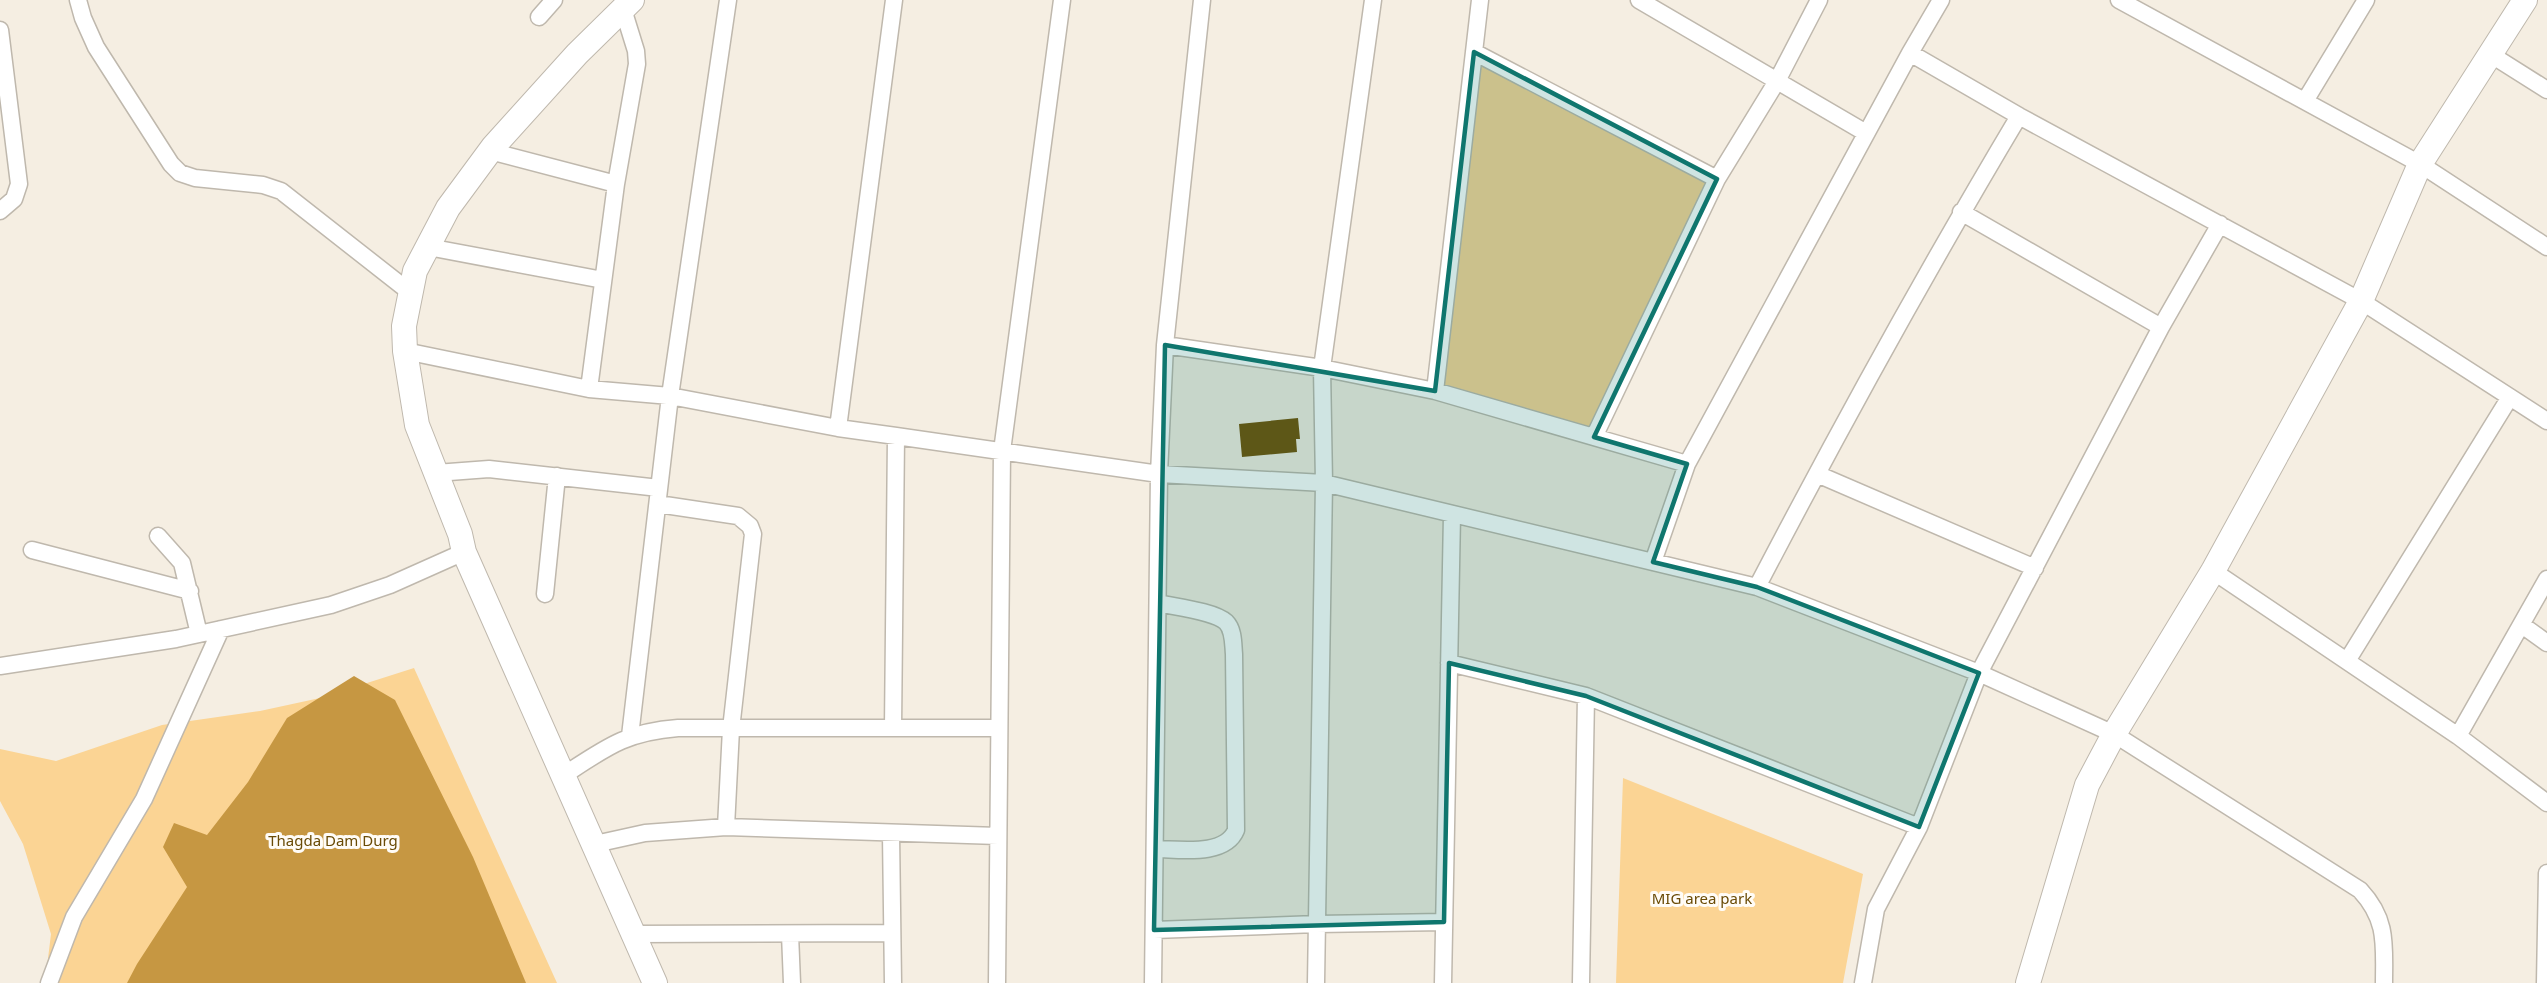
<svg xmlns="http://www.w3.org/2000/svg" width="2547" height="983" font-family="'Noto Sans',sans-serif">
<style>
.green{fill:#fbd494}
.water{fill:#c69742}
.building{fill:#714f02}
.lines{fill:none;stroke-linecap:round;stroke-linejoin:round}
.street-casing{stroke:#bfb8ad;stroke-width:19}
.secondary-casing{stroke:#bfb8ad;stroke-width:26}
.street{stroke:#fff;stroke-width:16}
.secondary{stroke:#fff;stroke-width:24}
.marked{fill:#0f766e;fill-opacity:0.2;stroke:#0f766e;stroke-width:4.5;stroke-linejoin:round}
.labels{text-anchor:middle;stroke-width:6;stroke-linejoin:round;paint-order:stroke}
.park-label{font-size:15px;fill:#6a4b06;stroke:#fffcf7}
</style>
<rect width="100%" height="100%" fill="#f5eee2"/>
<path class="green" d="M1474 52 1717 179 1594 437 1435 391Z
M414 668 557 983H45L51 934 23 844 0 801V749L56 761 162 725 260 711 320 698Z
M1623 778 1863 874 1843 983H1616Z"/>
<path class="water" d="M354 676 395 700 473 857 526 983H127L137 964 187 887 163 847 174 823 207 835 248 782 287 718Z"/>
<path class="building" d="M1298 418 1300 439H1296L1297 452 1242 457 1239 424Z"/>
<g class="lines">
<g class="street-casing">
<path id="street" d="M78 0 83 18 96 47 171 164 180 173 195 178 263 185 281 191 411 293
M1639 0 1866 133
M2119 0 2420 164 2547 247
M539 17 554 0
M0 30 19 184 14 199 0 211
M1474 52 1717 179
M1910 53 2019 116 2361 301 2547 421
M2490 54 2547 90
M2305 101 2366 0
M490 151 616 184
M1961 212 2161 327
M428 247 603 280
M1165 345 1322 368 1435 391 1687 464 1910 53 1941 0
M405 351 589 389 670 396 838 428 896 436 1159 474 1324 483 1757 587 1979 673 2114 734 2360 890C2388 920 2384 945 2384 983
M589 389 616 184 637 64 636 51 623 9
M1435 391 1480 0
M838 428 894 0
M1594 437 1717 179 1777 81 1819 0
M436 473 489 469 659 488
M1817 474 2035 568
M658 504 738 516 750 526 753 534 731 729 726 827
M158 536 182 563 199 634
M32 550 190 591
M1653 562 1687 464
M2213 571 2458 736 2547 803
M1757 587C1840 428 1927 270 2019 116
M545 594 557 476
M2522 625 2547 643
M2347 661 2510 397
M1449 663 1586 696 1919 827
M0 666 176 639 331 605 390 585 464 552
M893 728 896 436
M630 736 670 396 728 0
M2458 736 2547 579
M564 775C607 747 626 732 678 728H998
M891 834 893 983
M595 844 645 833 726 827 998 836
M1155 849C1179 849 1225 857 1236 830L1234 654C1233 644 1234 630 1226 622 1214 611 1175 607 1158 603
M1154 930 1317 924 1444 922
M634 934 892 933
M790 934 792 983
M49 983 74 917 144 799 221 629
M997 983 1002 451 1062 0
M1153 983 1159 474 1165 345 1202 0
M1316 983 1324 483 1322 368 1373 0
M1443 983 1452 515
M1581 983 1586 696
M1863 983 1876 909 1919 827 1979 673 2161 327 2220 224
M2545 983 2547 873"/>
</g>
<g class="secondary-casing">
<path id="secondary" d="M632 0 577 54 493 147 448 208 415 271 404 326 405 351 417 425 460 534 464 552 655 983
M2028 983 2087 785 2114 734 2213 571 2361 301 2420 164 2525 0"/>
</g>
<use href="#street" class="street"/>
<use href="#secondary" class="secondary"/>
</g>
<path class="marked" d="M1474 52 1717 179 1594 437 1687 464 1653 562 1757 587 1979 673 1919 827 1586 696 1449 663 1444 922 1154 930 1165 345 1435 391Z"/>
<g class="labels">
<g class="park-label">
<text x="333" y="846">Thagda Dam Durg</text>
<text x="1702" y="904">MIG area park</text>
</g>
</g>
</svg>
